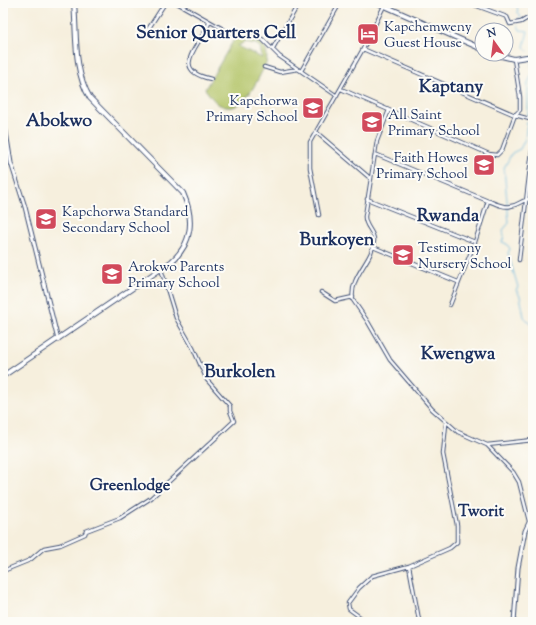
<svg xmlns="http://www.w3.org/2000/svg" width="536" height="625" font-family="'Sorts Mill Goudy',serif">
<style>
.green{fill:#b3c467;stroke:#677a62;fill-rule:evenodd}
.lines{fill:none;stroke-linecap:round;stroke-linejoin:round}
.stream{stroke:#61b3dc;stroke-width:1}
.minor-casing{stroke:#3c4c71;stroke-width:4.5}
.tertiary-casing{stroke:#3c4c71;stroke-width:5}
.primary-casing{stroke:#3c4c71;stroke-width:6}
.minor{stroke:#fff;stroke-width:2.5}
.tertiary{stroke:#fff;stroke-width:3}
.primary{stroke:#fff;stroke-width:4}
.labels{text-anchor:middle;stroke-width:4;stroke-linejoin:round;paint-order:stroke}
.poi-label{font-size:14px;fill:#1b2f5e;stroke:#fdfcf7;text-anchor:start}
.quarter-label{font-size:16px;font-weight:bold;fill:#1b2f5e;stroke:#fdfcf7}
.district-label{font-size:18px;font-weight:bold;fill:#1b2f5e;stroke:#fdfcf7}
</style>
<rect width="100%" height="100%" fill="#fdfcf7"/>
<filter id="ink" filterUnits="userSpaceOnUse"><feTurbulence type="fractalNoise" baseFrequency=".025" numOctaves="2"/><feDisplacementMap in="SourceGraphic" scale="8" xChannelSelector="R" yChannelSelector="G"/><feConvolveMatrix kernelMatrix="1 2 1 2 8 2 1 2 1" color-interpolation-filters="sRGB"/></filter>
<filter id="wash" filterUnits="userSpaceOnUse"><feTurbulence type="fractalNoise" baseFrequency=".012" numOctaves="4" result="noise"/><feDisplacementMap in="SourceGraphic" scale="16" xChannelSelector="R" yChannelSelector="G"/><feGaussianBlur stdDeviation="0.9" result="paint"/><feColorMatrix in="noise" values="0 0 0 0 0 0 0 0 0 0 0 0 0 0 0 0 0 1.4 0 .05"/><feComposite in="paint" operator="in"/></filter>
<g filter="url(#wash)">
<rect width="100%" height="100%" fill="#f6efdd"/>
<path class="green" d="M236 36C254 38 271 40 266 64 257 79 244 117 220 105 214 102 209 94 205 89ZM245 42 256 44 260 47 262 58 238 46Z"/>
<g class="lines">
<path class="stream" d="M513 3 517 5 518 13 521 16 516 21
M518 25 520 30 528 31 524 47 528 51
M528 117V83L533 72 531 63
M527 122 525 139 520 149 512 153 504 168 509 223 503 230 504 237 502 242 507 244 510 249 508 253 518 287 516 290 520 296 524 317 533 326"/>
</g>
</g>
<g filter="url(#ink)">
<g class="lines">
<g class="minor-casing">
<path id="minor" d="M177 3 230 33 252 36 262 39 279 56 337 96
M469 3 507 17 510 24 521 22 533 15
M209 23C201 45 168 70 211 79
M145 34 165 3
M273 48 299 3
M363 49 515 115 533 120
M264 67 280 72 298 69
M301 71 340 3
M341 89 489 154 497 155 502 150 515 115 520 110V97L514 59
M389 110 377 141 365 216C364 226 375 232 374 241 373 261 349 276 353 300L368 322 390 360 432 409 458 432 487 445 513 472 519 482 529 521
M316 132 371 179
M375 154 488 201 475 242 450 305
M367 199 475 242
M489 201C496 204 504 208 511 206 520 205 523 198 533 199
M319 215 310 168V142L363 49 384 6
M373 247 458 282
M519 260 533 143
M321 292 335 301 353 297
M487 445 533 440
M409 566 419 620
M3 571 30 560 44 548 60 545 85 534 86 531 120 518 151 498 234 421 230 411V406L207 380 193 348 176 318 161 269
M361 619 367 622
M361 622 360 617 349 609 348 603 359 588 372 576 409 566 450 548 457 542V525L443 454 446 424"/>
</g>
<g class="tertiary-casing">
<path id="tertiary" d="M3 114 11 163 25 207 58 340
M514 622 518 568 525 531 533 514"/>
</g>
<g class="primary-casing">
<path id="primary" d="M378 3 482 49
M493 54 514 59 533 56
M3 376 171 262C193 243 194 218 183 193L90 98C73 70 77 34 74 3"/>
</g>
<use href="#minor" class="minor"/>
<use href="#tertiary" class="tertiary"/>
<use href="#primary" class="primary"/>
</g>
</g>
<defs>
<g id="hotel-square" transform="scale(1.15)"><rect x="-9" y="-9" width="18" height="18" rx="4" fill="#d1495b" stroke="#fdfcf7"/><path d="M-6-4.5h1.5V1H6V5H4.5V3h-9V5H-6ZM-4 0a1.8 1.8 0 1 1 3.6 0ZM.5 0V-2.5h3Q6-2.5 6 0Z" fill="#fff"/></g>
<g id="school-square" transform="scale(1.15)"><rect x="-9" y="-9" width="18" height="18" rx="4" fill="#d1495b" stroke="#fdfcf7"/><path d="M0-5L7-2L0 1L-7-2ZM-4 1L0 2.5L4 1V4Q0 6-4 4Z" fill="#fff"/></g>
</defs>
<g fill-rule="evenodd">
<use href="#hotel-square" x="368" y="34"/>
<use href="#school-square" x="313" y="108"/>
<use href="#school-square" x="372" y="122"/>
<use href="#school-square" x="484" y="165"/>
<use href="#school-square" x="46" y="219"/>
<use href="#school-square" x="403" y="255"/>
<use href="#school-square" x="112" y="274"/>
</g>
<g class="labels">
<g class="poi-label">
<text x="384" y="31">Kapchemweny<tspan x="384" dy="16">Guest House</tspan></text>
<text x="298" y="105" text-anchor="end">Kapchorwa<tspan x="298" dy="16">Primary School</tspan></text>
<text x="388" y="119">All Saint<tspan x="388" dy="16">Primary School</tspan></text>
<text x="468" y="162" text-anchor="end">Faith Howes<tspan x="468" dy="16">Primary School</tspan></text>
<text x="62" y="216">Kapchorwa Standard<tspan x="62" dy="16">Secondary School</tspan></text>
<text x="418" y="252">Testimony<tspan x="418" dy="16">Nursery School</tspan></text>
<text x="128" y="271">Arokwo Parents<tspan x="128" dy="16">Primary School</tspan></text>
</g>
<g class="quarter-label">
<text x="130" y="490">Greenlodge</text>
<text x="481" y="516">Tworit</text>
</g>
<g class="district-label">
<text x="216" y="38">Senior Quarters Cell</text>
<text x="451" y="92">Kaptany</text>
<text x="59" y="126">Abokwo</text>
<text x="448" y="221">Rwanda</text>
<text x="337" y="245">Burkoyen</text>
<text x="458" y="359">Kwengwa</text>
<text x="240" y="377">Burkolen</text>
</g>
</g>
<rect width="536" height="625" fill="none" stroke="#fdfcf7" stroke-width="16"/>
<g transform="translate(494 42) rotate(346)"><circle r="19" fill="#fdfcf7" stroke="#a3aaba"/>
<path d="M0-3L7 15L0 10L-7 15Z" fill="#d1495b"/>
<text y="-6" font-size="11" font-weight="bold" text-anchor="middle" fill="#1b2f5e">N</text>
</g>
</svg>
